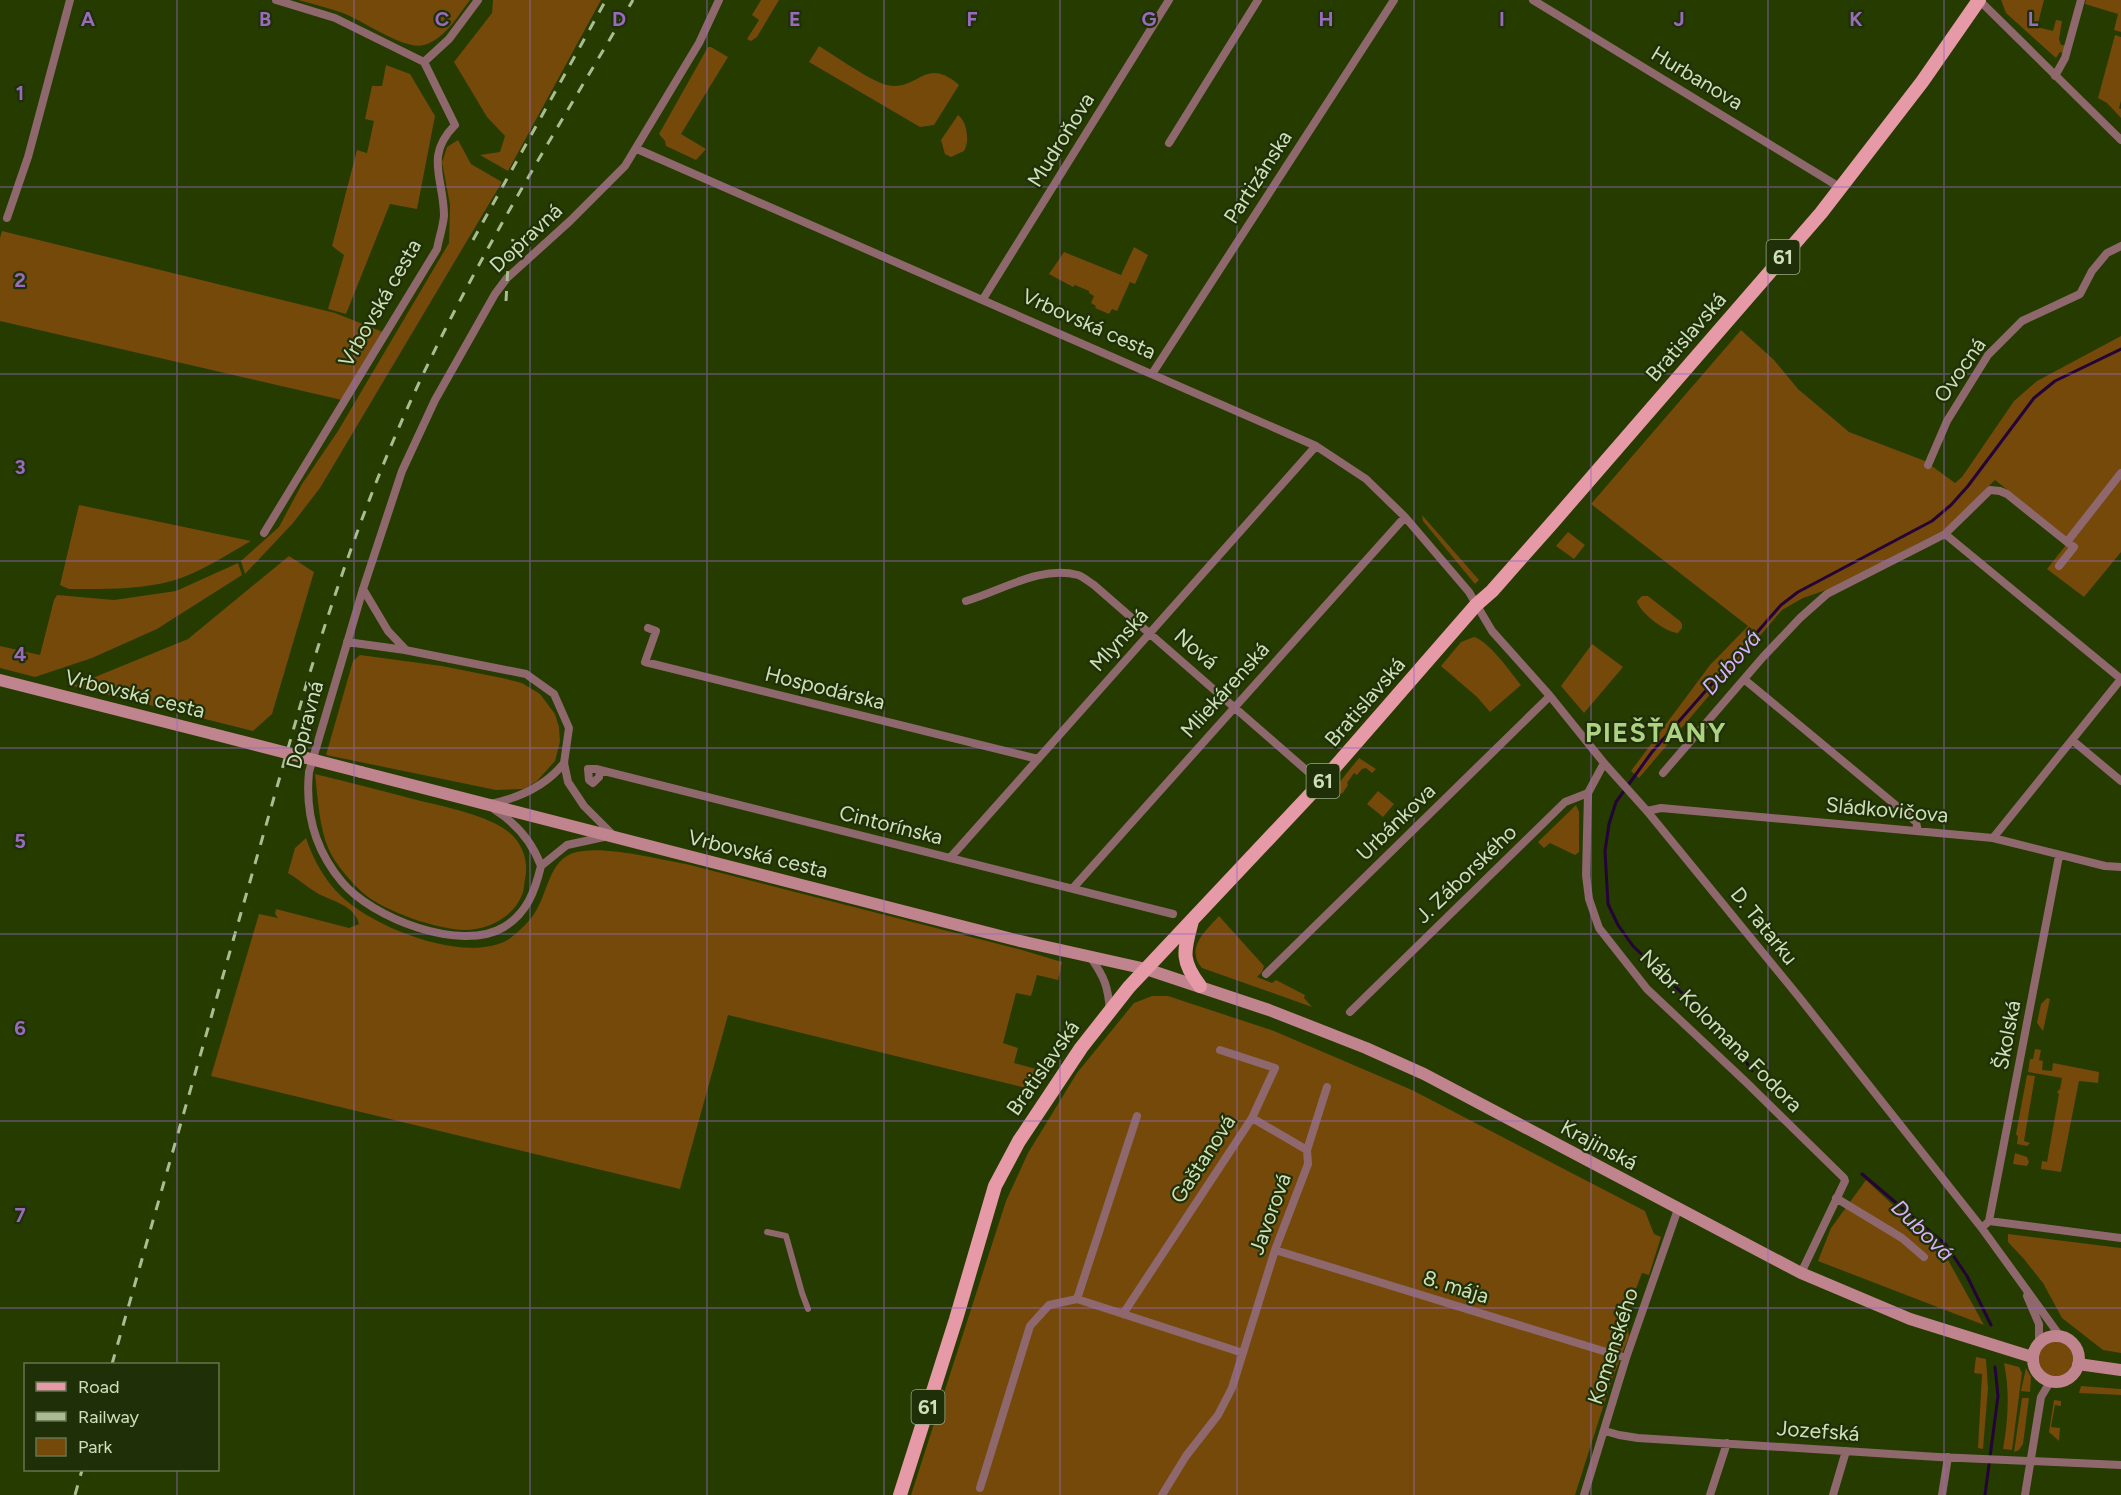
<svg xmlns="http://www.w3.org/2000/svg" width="2121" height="1495" font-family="Figtree,sans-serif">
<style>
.green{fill:#74490a}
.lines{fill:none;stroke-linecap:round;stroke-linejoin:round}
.stream{stroke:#240438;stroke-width:3}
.pedestrian{stroke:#8e686d;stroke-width:6}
.minor{stroke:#8e686d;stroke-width:8}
.secondary{stroke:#c0848e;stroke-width:12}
.primary{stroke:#e699a6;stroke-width:14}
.rail{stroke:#aabc92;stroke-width:3;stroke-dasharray:10 10;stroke-linecap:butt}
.secondary-bridge{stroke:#c0848e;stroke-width:12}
.grid{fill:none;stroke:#986bbd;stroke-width:1.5;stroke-opacity:0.55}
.labels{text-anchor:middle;stroke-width:4.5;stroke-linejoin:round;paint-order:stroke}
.shield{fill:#1f2f07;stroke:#9aab84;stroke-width:1.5}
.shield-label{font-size:20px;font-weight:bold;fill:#cee0ba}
.street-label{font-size:21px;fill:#cee0ba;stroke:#1f2f07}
.water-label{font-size:22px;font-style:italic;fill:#daafff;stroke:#1f2f07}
.district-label{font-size:27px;font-weight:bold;letter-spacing:1.5px;fill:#aed284;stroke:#1f2f07}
.grid-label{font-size:20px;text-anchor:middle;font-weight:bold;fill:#986bbd;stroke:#1f2f07;stroke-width:4.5;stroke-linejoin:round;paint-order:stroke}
</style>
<rect width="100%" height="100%" fill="#253b00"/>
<path class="green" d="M298 0H470C457 17 445 39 424 45 405 51 362 20 343 13 329 8 313 4 298 0Z
M493 0H601L508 171 480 155 500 152 505 136 487 117 454 62 492 13Z
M761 0H779L757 37 751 41 747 39 759 20 752 15Z
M2001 0H2044L2037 27 2053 31 2056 20 2062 21 2059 39 2061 45H2065L2063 53 2060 52 2056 58 2006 13Z
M2086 0H2121V32L2114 30 2118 14 2085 4Z
M2115 35 2121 37V101L2119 108 2121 109V118L2107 103 2098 98Z
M819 46C834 55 872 82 887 85 919 92 924 55 959 85L934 125 920 127 809 62Z
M708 47H711L728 57 681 134 706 149 696 160 666 146 665 141 659 134Z
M386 65 410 74 435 116 417 209 390 204 346 314 328 309 344 255 332 246 357 150 367 153 374 121 365 119 372 86H382Z
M958 115C967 121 970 142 964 151L951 157 945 154 941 140Z
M458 140 471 164 502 182 320 488 293 523 245 574 241 561 279 527 302 484 338 431 449 243 450 205 442 162 447 147Z
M2 231 335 313 383 332 342 400 0 321V238Z
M1134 247 1148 255 1135 284 1130 282 1117 311 1112 309 1109 314 1095 308 1096 306 1091 303 1094 296 1089 293V291L1075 285 1073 287 1049 274 1064 252 1121 275Z
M1741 330 1774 360 1798 389 1849 432 1925 461 1955 483 1962 477 2014 401 2037 381 2121 336V552L2084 597 2047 569 2070 540 1995 480 1944 530 1829 589 1803 598 1782 610 1639 778 1631 771 1710 665 1748 626 1591 504Z
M79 505 251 541C226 555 200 573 172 581 138 590 104 589 69 589L60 585Z
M1422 515 1479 580 1475 584 1423 521Z
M1568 532 1585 545 1574 559 1556 546Z
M289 556 314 572 272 714 253 731 73 686 188 639Z
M238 563 242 575 157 629 92 658 35 677 0 668V646L40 655 54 600 57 595 114 600 176 591Z
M1642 596H1648L1680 621 1682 624V628L1678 633C1666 633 1639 612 1637 601Z
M1474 637C1489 641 1511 673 1521 685L1490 712 1477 697 1441 666 1461 642Z
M1592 644 1623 667 1584 713 1561 686Z
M360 655 442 666 502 678 522 683 540 694 555 714 559 727 560 742 555 761 537 781 524 789 496 790 326 755 353 661Z
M1359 758 1376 769 1372 773 1366 768 1362 769 1357 775 1354 773 1347 783 1348 785 1342 794 1334 789Z
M315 774C349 782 383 791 417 800 442 806 492 816 511 834 523 845 529 863 525 879 524 885 524 892 521 897 512 918 487 930 465 930 435 929 386 912 363 893 351 882 336 865 329 850 319 827 318 799 315 774Z
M1378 791 1394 804 1383 817 1367 804Z
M1576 805 1579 812V852L1575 855 1550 843 1544 848 1538 842Z
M306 838C313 859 325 881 341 896 374 928 467 965 509 939 519 932 532 919 537 909 548 890 550 861 573 853 600 844 657 859 686 864L1022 950 1062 962 1058 980 1037 975 1031 996 1016 993 1003 1043 1018 1048 1014 1063 1036 1069 1030 1089 728 1015 680 1189 211 1076 259 914 278 918 275 914 276 909 349 928 359 924C355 905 331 901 317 893 307 887 298 879 288 873L295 848Z
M1219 916 1264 966 1262 972 1257 977 1272 983 1276 980 1305 995 1304 998 1312 1007 1202 968C1185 949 1205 931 1219 916Z
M1152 996H1168L1274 1031 1412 1090 1645 1211 1654 1234 1661 1237 1649 1275 1642 1273 1626 1315 1629 1336 1611 1382 1575 1495H911L1006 1201 1028 1153 1077 1073 1134 1003Z
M2047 998 2050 999 2043 1031 2037 1023 2041 1004Z
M2035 1049 2041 1050 2039 1060 2043 1061 2042 1070 2052 1071 2053 1063 2099 1072 2098 1083 2079 1081 2061 1172 2041 1169 2042 1161 2047 1162 2059 1094 2057 1092 2060 1089 2062 1078 2028 1072 2030 1059H2033Z
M2027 1075 2035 1076 2024 1141 2030 1143 2027 1146 2017 1144 2018 1137 2016 1134Z
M2015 1153 2027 1157 2029 1162 2027 1166 2013 1164Z
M1866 1180 1943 1251 1984 1325 1818 1261 1831 1228Z
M2008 1234 2121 1248V1353L2103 1350 2062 1318 2043 1283 2024 1259 2008 1242Z
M2039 1359a17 17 0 1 1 34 0a17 17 0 1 1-34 0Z
M1976 1357 1986 1359 1988 1388 1983 1449 1978 1448 1982 1374 1974 1373Z
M2004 1363 2019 1367 2022 1373 2012 1450 2003 1449C2008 1421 2010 1392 2004 1363Z
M2026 1368 2031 1377 2030 1392 2021 1391Z
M2081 1386 2121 1389V1395L2079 1393Z
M2022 1398H2029L2023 1444 2019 1450 2014 1452Z
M2054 1400 2061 1401V1406L2055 1405 2051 1427 2060 1428 2059 1441 2049 1432Z"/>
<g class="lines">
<path class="stream" d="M1752 1071 1733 1042 1633 946 1618 925 1608 904 1605 851 1609 824 1616 802 1652 752 1781 605 1798 592 1932 521 1951 505 1968 486 2034 398 2055 381 2121 349
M1862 1174 1946 1245 1967 1276 1991 1325
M1985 1495 1998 1396 1995 1367"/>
<path class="pedestrian" d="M767 1232 786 1236 802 1293 808 1309"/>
<path class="minor" d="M1533 0 1841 188
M1979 0 2121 140
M424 62 449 39 478 0
M2055 76 2065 58 2081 0
M1169 143 1258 0
M637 149 1316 446 1366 479 1405 517 1469 592 1492 631 1550 696 1604 763 1647 811 1799 997 1981 1227 2060 1336
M7 218 28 157 70 0
M983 299 1169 0
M1152 374 1394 0
M1928 465 1947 421 1988 355 2022 321 2080 294 2092 271 2107 253 2121 246
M264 533 437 249C439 238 443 227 444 216 444 179 424 156 455 125L424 62 335 18 276 0
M1945 534 2121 679
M2059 566 2074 547 2067 542
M363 589 388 631 405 649
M966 601C1001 591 1040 565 1078 575 1084 577 1089 582 1094 585L1321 783
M648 628 656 631 645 662 1038 759
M347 642 405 650 526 674 554 694 569 728 564 763 568 782 584 806 613 835
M1745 680 1904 812 1916 822 1918 831
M2072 740 2121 781
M1604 763 1588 793 1586 875 1589 899 1599 928 1647 989 1747 1083 1844 1178 1845 1181 1801 1273
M600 771 599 777 593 783 589 780 588 769H596L1173 914
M1663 773 1763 657 1800 618 1827 594 1945 534 1990 490 2000 491 2007 494 2067 542 2121 473
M490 804C519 798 545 787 564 763
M495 810C517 824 532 841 541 866
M1647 811 1661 808 1993 838 2105 866 2121 867
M1993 838 2121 679
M950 858 1316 446
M541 866C535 891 527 913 504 927 461 953 372 918 342 882 315 850 305 813 309 772L363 589 402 471 435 400 495 294 507 278 570 221 625 166 699 43 719 0
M541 866 567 845 604 837
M1073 888 1405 517
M1091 958C1105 978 1108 987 1110 1011
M1266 974 1550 696
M1350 1012 1565 802 1588 793
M1252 1118 1307 1150
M1836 1198 1902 1238 1924 1257
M1989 1221 2059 856
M1986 1224 1989 1221 2121 1238
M1275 1250 1626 1358
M2027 1296 2039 1324V1342
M1077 1299 1243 1353
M1123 1314 1252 1118 1275 1068 1220 1050
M1605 1431 1619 1435 1638 1438 1938 1457 2121 1465
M980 1488 1030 1326 1049 1305 1077 1299 1137 1116
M1162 1495 1186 1456 1218 1415 1232 1388 1275 1250 1308 1164 1307 1150 1327 1087
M1584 1495 1626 1358 1678 1209
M1710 1495 1727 1443
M1833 1495 1846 1451
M1942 1495 1948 1457
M2025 1495 2041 1397 2050 1382"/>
<path class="secondary" d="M0 680 213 734
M361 772 1016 940 1146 969 1269 1010 1366 1048 1424 1074 1801 1273 1910 1319 2032 1357
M2033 1359a23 23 0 1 1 46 0a23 23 0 1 1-46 0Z
M2078 1364 2121 1370"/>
<path class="primary" d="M1192 921C1184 951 1180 960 1200 986
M900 1495 956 1319 995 1186 1019 1141 1081 1048 1129 987 1321 783 1476 605 1492 591 1553 522 1821 213 1922 82 1979 0"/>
<path class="rail" d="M473 240 606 0
M506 301 508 266 513 239
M112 1364 307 682C341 572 379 464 430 360 490 236 563 119 633 0
M75 1495 82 1470"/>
<path class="secondary-bridge" d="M213 734 361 772"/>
</g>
<path class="grid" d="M177 0V1364M354 0V1495M530 0V1495M707 0V1495M884 0V1495M1060 0V1495M1237 0V1495M1414 0V1495M1591 0V1495M1768 0V1495M1944 0V1495M0 187H2121M0 374H2121M0 561H2121M0 748H2121M0 934H2121M0 1121H2121M0 1308H2121M177 1470V1495"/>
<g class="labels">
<g class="shield">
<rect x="1766.5" y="240" width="33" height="34" rx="4.5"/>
<rect x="1306.5" y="764" width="33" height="34" rx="4.5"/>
<rect x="911.5" y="1390" width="33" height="34" rx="4.5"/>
</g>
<g class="shield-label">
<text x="1783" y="264">61</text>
<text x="1323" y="788">61</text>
<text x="928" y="1414">61</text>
</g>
<g class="street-label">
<text transform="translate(1697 78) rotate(31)" y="7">Hurbanova</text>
<text transform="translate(1061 140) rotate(-58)" y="7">Mudroňova</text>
<text transform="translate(1258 177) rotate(-57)" y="7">Partizánska</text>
<text transform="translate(526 238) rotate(-43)" y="7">Dopravná</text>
<text transform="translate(380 303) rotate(-60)" y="7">Vrbovská cesta</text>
<text transform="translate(1089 324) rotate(24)" y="7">Vrbovská cesta</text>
<text transform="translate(1686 337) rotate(-49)" y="7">Bratislavská</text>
<text transform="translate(1960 370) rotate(-55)" y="7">Ovocná</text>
<text transform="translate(1119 640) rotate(-48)" y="7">Mlynská</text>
<text transform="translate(1196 649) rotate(41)" y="7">Nová</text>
<text transform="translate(825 688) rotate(14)" y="7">Hospodárska</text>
<text transform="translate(1225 690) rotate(-48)" y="7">Mliekárenská</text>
<text transform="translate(135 694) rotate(14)" y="7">Vrbovská cesta</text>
<text transform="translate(1365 702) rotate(-49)" y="7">Bratislavská</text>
<text transform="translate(305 725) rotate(-75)" y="7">Dopravná</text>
<text transform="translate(1887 810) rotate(5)" y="7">Sládkovičova</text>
<text transform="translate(1396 822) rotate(-44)" y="7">Urbánkova</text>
<text transform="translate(891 825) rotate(14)" y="7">Cintorínska</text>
<text transform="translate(758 854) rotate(14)" y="7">Vrbovská cesta</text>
<text transform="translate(1466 874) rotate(-44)" y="7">J. Záborského</text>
<text transform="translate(1764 926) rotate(51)" y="7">D. Tatarku</text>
<text transform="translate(1721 1031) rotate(45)" y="7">Nábr. Kolomana Fodora</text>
<text transform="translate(2007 1035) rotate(-79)" y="7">Školská</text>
<text transform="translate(1043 1068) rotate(-55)" y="7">Bratislavská</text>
<text transform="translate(1599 1145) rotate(28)" y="7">Krajinská</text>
<text transform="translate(1203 1159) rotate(-57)" y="7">Gaštanová</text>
<text transform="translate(1270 1214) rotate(-70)" y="7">Javorová</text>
<text transform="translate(1456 1287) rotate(17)" y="7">8. mája</text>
<text transform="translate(1613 1346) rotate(-72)" y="7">Komenského</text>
<text transform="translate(1818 1431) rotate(4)" y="7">Jozefská</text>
</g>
<g class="water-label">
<text transform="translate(1731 662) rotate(-49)" y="8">Dubová</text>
<text transform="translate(1923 1230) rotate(44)" y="8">Dubová</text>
</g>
<g class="district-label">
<text x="1656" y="742">PIEŠŤANY</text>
</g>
</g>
<g class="grid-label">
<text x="88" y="26">A</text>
<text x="265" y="26">B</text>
<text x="442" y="26">C</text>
<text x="619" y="26">D</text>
<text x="795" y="26">E</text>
<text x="972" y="26">F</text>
<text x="1149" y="26">G</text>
<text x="1326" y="26">H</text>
<text x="1502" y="26">I</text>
<text x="1679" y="26">J</text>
<text x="1856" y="26">K</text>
<text x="2033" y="26">L</text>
<text x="20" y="100">1</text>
<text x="20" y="287">2</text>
<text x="20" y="474">3</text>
<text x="20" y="661">4</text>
<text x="20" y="848">5</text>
<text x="20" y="1035">6</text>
<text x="20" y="1222">7</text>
</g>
<rect x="24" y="1363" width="195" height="108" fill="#1f2f07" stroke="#65764f" stroke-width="1.5"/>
<rect x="36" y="1382" width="30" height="9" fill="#e699a6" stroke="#65764f" stroke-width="1.5"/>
<text x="78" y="1393" font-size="18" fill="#cee0ba">Road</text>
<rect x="36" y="1412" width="30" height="9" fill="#aabc92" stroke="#65764f" stroke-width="1.5"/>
<text x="78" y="1423" font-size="18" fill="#cee0ba">Railway</text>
<rect x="36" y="1438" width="30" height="18" fill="#74490a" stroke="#65764f" stroke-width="1.5"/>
<text x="78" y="1453" font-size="18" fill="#cee0ba">Park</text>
</svg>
